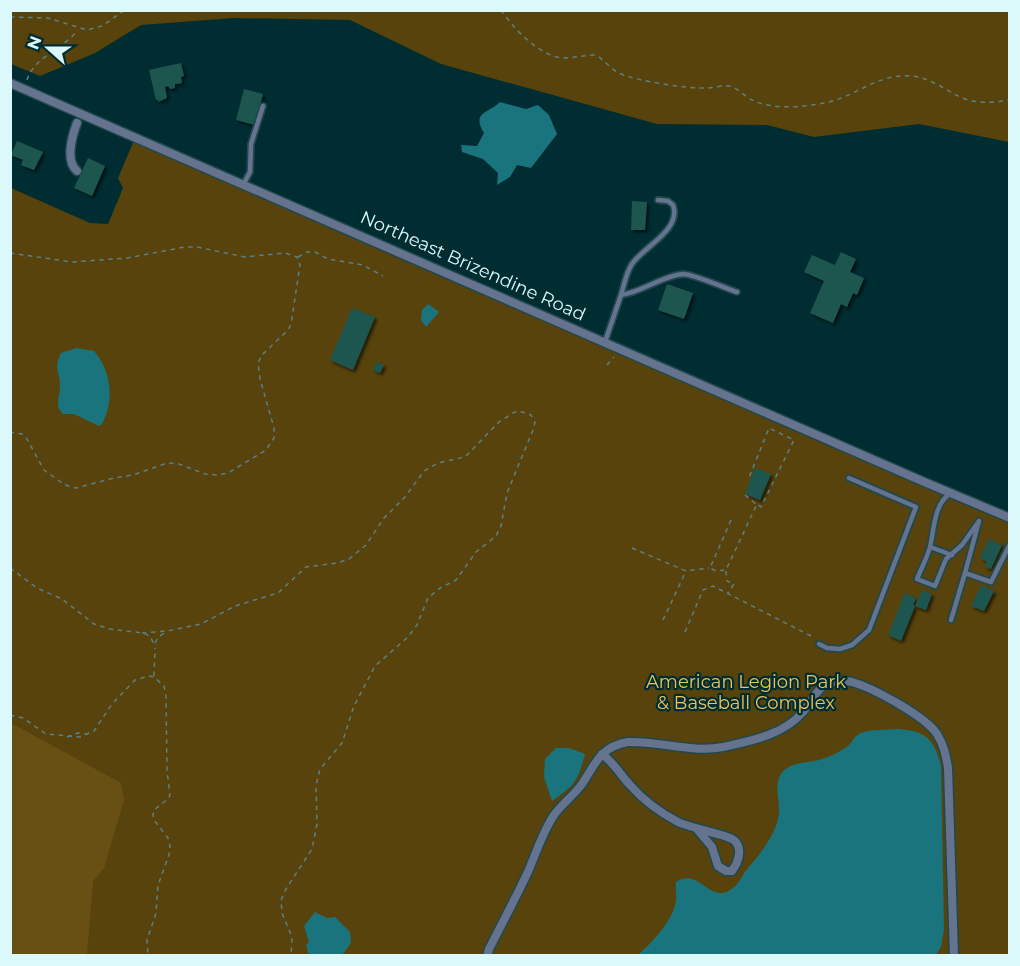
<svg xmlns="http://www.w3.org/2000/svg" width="1020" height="966" font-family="Montserrat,sans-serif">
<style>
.green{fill:#58430c}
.forest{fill:#685015}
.water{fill:#19747d}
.building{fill:#1c5750;filter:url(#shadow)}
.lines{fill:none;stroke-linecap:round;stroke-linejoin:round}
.lane-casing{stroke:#1f494e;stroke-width:8}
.street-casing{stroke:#1f494e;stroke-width:11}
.path{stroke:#5a8084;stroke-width:1.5;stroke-dasharray:4.5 4.5;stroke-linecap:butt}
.lane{stroke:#66738f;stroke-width:4.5}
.street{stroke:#66738f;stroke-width:8}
.labels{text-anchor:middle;stroke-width:4.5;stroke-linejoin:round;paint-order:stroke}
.street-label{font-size:18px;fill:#dbf8fb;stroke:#002d32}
.park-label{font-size:18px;fill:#efc25b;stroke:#002d32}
</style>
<defs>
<filter id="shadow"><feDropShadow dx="2.5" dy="2.5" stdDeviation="1.5" flood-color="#0009"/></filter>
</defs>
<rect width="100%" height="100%" fill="#002d32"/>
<path class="green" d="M10 11H1009V142L919 124 814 137 767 125 657 124 441 64 350 20 234 18 141 25 95 53 40 76 11 64Z
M135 138 1009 518V955H11V188L90 223 108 224 123 188 118 178Z"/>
<path class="forest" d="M11 723 121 783 124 800 104 868 93 881 87 955H11Z"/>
<path class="water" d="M500 102 526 109 538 105 549 115 557 134 531 168 517 165 510 177 497 185 498 173 483 159 462 152 461 145 477 146 484 133C471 112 489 113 500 102Z
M428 304 439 312 426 327 421 320 422 310Z
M76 348 94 351C111 371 115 400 102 424L99 426 74 414H63C54 405 60 397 60 386 60 371 53 369 61 353Z
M898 729C926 731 934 739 941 766L944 929 941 947 936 955H638C652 942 673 921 676 901 677 894 675 889 676 882 699 866 711 907 733 888 738 884 741 878 744 873 758 856 776 836 779 814 780 802 775 790 779 778 785 762 806 763 819 760 827 758 842 751 848 746 853 741 854 736 861 733 872 729 886 730 898 729Z
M556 748H569L585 754C578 781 575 785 552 801L544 777 545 759Z
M315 912 327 918 335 917 350 932 351 943 342 955H309L306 945 309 942 304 926Z"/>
<path class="building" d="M181 63 184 76 181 77 182 83 175 84V88L170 89 168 86 165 87 167 98 158 102V100H156L149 70Z
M244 89 263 94 255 125 236 120Z
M17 141 43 152 34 170 21 165 23 160 11 155Z
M88 158 105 166 92 196 74 188Z
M632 201 647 202 645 230H631Z
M841 252 856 259 850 272 864 278 857 295 853 293 847 307 841 304 833 323 810 313 824 281 804 272 812 255 835 265Z
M667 284 693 293 684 319 658 310Z
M352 308 375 317 353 370 330 360Z
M376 362 384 365 380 373 373 370Z
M755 468 771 474 760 500 745 494Z
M989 539 1002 545 991 569 985 567 987 562 980 558Z
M981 585 994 591 984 611 971 606Z
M922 590 932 594 926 610 915 606Z
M905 593 916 598 913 605 915 606 901 641 888 635Z"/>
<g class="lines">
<g class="lane-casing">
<path id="lane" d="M244 183 250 172 251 144 263 106
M658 200 668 201 673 205C682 230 643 247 632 264 626 273 624 285 621 295 643 292 661 276 683 274 693 274 725 288 737 292
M605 342 621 295
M950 494C934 503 934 531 930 547 927 558 921 569 917 579L935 586 946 559 962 545 979 521 965 573 991 582 1010 544
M930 547 952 555
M951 620 965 573
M819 644 827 648 840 649 852 645 869 630 916 507 849 478"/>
</g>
<g class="street-casing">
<path id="street" d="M10 83 922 481 1010 518
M77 171C65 161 72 136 77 123
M602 754C614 763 620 774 630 785 643 800 661 813 678 822 690 828 730 835 735 841 743 850 738 863 732 871H726L718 866 712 847 697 829
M487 956 489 949C502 924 515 899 527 874 536 854 542 833 554 815 562 804 574 795 582 784 596 763 600 747 628 742 660 741 691 753 723 747 750 741 783 735 802 713 810 704 815 691 825 685 832 681 844 680 852 682 873 688 925 716 937 734 944 745 946 756 948 768L954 956"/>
</g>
<path class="path" d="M501 10C514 29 539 56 563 58 574 58 584 55 596 55 605 60 611 70 621 74 637 81 689 89 706 88 713 88 722 85 729 86 737 87 745 97 752 100 772 110 803 107 824 103 854 98 878 73 910 76 929 77 944 89 960 97 976 104 993 103 1010 100
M10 17 48 18 87 30 102 26 125 10
M27 80C34 57 63 49 78 30
M10 253 72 262 127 258 185 247H197L245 257 285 253 297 257 300 265 291 324 288 330 262 355 258 363 260 379 274 428V438L266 450 228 473 217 475 205 474 179 464 167 463 133 475 114 478 76 488 65 485 44 470 27 439 22 434 10 432
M298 257 307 252H315L328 259 363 265 383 276
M607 365 614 357
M745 495 756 504
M731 520 710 568 716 571 726 570 757 504 761 507 794 440 769 428 748 480
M632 548 686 571 709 568
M10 568 37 588 62 599 94 624 110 629 143 633 150 636 155 646
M726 571 727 581 734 584 728 593
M663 620 686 571
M685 632 703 590 713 586 815 638
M142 633 167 631 201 624 235 606 278 593 306 567 337 563 349 559 366 545 384 518 405 497 424 471 438 463 465 457 499 422 513 413 518 411 526 413 531 415 535 422 533 430 507 493 501 526 496 536 476 552 456 580 440 588 428 598 417 625 408 637 375 666 354 706 342 743 320 769 316 785 317 824 312 849 286 889 281 900 282 913 292 937 291 956
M155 643 158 637 166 632
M154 676 155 648
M10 715 23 718 46 734 80 737 94 731 112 704 135 680 149 676 154 677 164 686 166 696 167 771 170 794 169 798 154 810 153 815 154 820 168 838 170 846 169 855 158 885 156 913 147 940 148 956
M67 737 78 733 88 734"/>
<use href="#lane" class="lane"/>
<use href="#street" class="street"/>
</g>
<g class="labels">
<g class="street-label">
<text transform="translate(473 266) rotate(24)" y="6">Northeast Brizendine Road</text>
</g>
<g class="park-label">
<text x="746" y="688">American Legion Park<tspan x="746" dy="21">&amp; Baseball Complex</tspan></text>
</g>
</g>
<rect width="1020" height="966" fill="none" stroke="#dbf8fb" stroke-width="24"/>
<g transform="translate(48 48) rotate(291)" stroke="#002d32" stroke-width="4.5" paint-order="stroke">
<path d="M0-4.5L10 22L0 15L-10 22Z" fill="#dbf8fb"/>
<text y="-9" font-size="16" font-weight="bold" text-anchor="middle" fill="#dbf8fb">N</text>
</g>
</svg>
